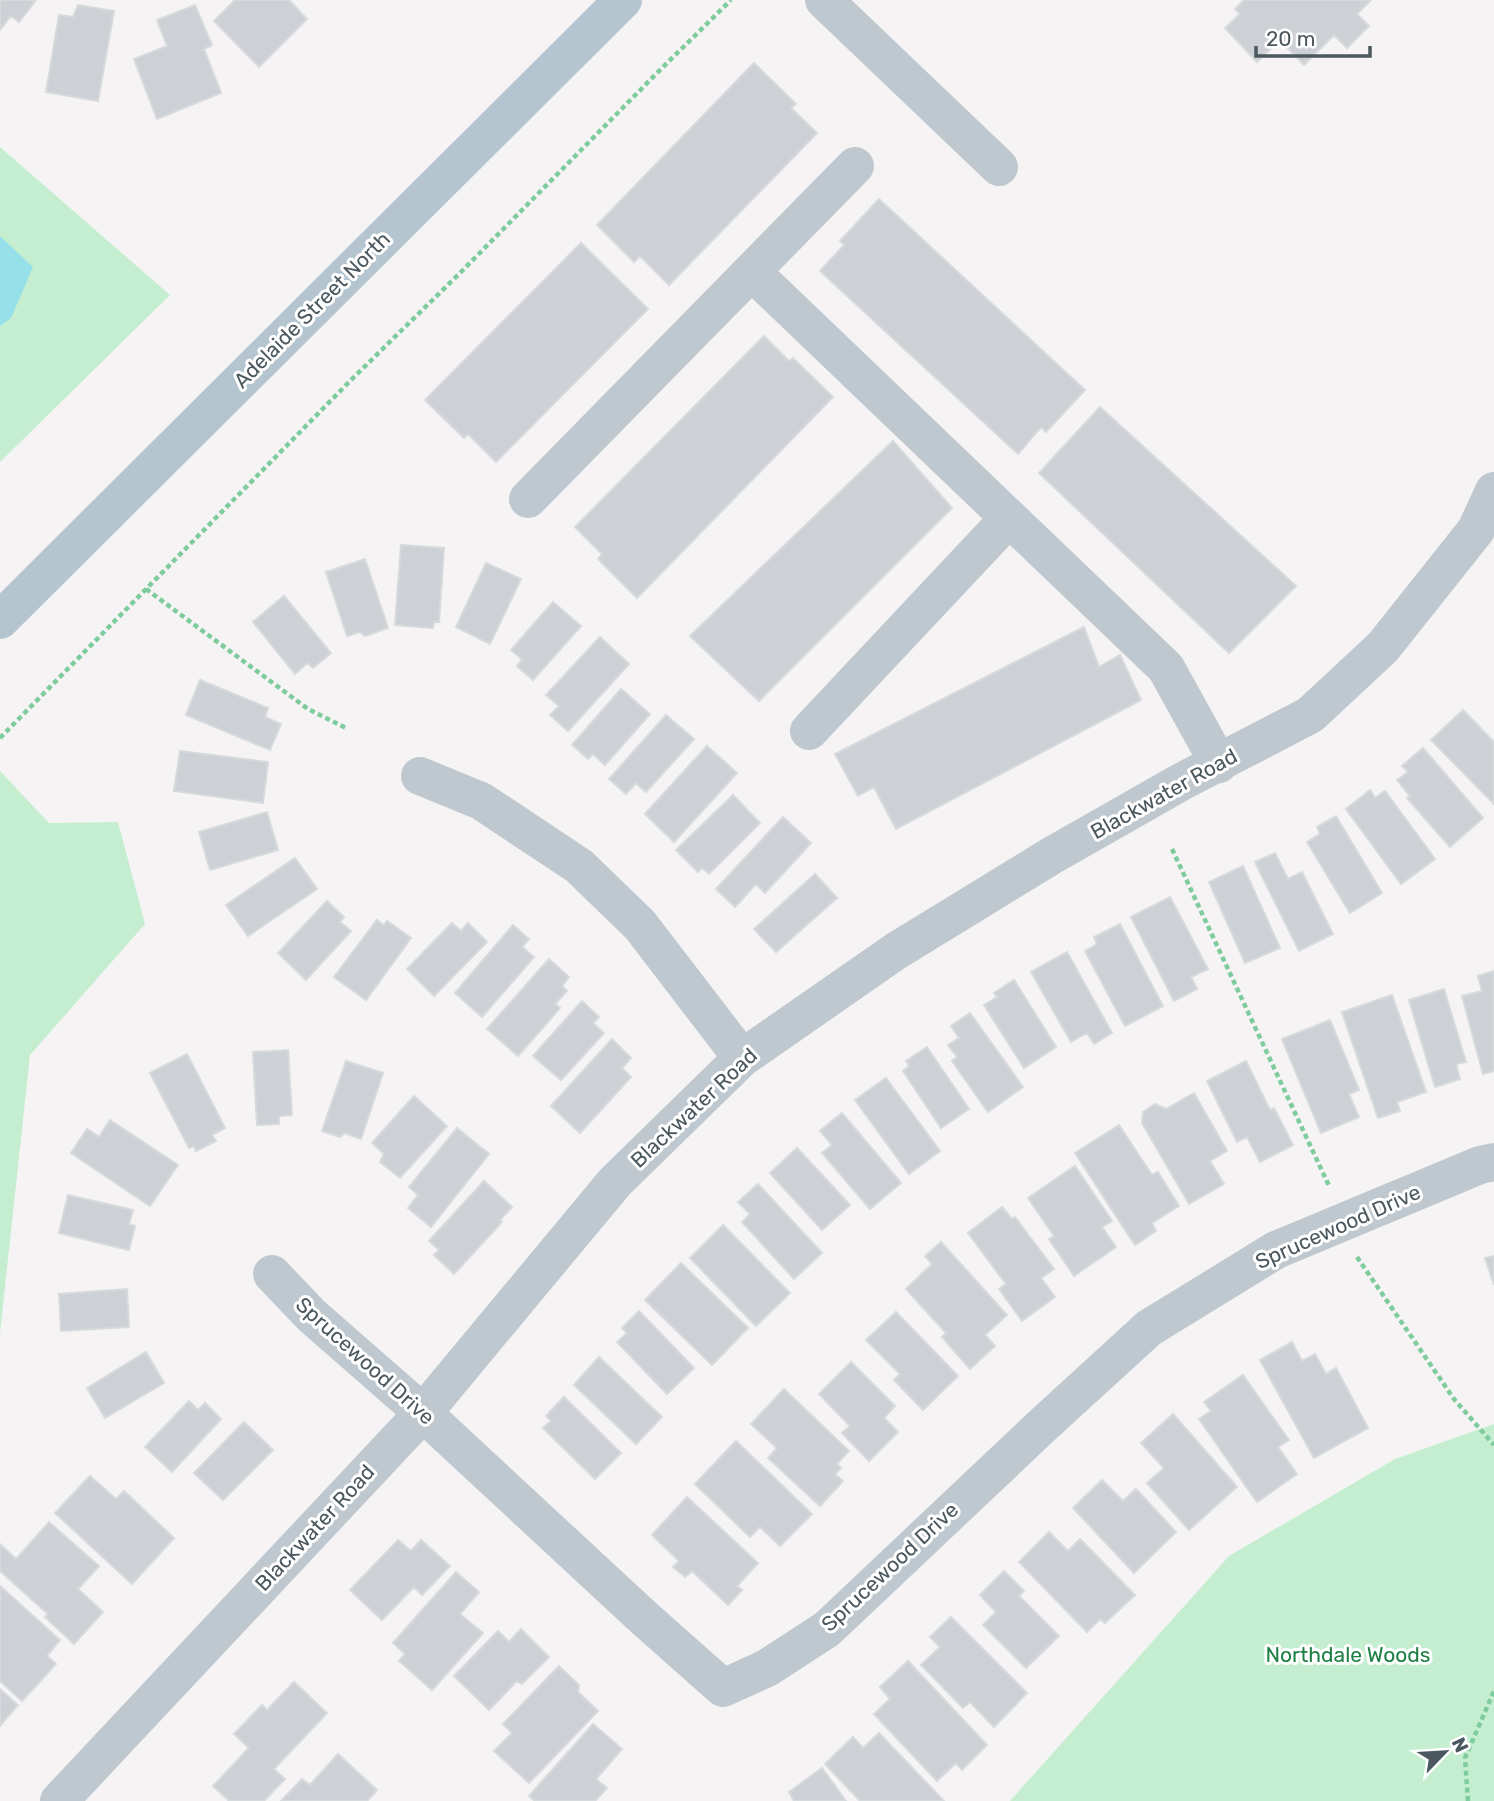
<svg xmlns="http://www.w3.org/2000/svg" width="1494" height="1801" font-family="Rubik,sans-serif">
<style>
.green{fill:#c5eed0}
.water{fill:#95e0e9}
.building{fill:#cdd0d4;stroke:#d7dadd;stroke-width:2}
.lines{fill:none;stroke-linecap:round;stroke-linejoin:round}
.path{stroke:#7ecb9d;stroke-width:4.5;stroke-dasharray:5 3.5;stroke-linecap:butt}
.minor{stroke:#bfc8ce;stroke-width:38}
.major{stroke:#b4c5cf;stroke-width:38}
.labels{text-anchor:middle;stroke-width:6;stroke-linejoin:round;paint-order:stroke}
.street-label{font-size:21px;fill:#4b585f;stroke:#fff}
.park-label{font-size:21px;fill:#1d7f43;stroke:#fff}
</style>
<rect width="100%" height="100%" fill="#f5f3f3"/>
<path class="green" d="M0 147 170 295 0 462Z
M0 771 49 823 118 822 145 924 30 1055 0 1333Z
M1494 1424V1801H1010L1229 1556 1395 1459Z"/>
<path class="water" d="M0 236 33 267 11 318 0 326Z"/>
<path class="building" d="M0 0H36L19 22 11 16 0 30Z
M235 0H289L307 19 259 67 214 21Z
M1244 0H1371L1357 14 1369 26 1347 48 1334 35 1304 65 1280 40 1257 62 1225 28 1240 14 1235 9Z
M78 5 114 11 98 101 46 92 59 15 73 17Z
M195 5 212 45 204 49 221 93 157 119 134 59 167 46 157 20Z
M754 63 796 104 791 108 817 133 669 285 640 256 634 262 597 225Z
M879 199 1085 390 1046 432 1041 427 1018 454 820 271 844 245 840 241Z
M581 243 648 309 496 462 468 434 464 438 425 400Z
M764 336 789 361 793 358 833 397 637 598 598 559 602 554 575 527Z
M1100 407 1296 586 1229 653 1039 473Z
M893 441 952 508 759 701 690 636Z
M401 545 444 548 439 622H434L433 628 395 625Z
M365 559 388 628 365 636 360 632 347 636 326 572Z
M486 563 521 579 490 644 456 627Z
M284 596 331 653 313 668 307 663 295 674 253 622Z
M553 602 581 626 533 680 517 666 522 659 511 650Z
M1084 627 1099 667 1120 655 1141 700 896 829 874 787 858 796 835 754Z
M600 637 629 664 568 731 550 715 559 706 546 695Z
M200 680 268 708 265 717 281 724 270 750 186 715Z
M621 689 650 714 605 765 593 754 588 759 572 745Z
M1463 710 1494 742V804L1431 740Z
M666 715 694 739 646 792 636 783 626 794 609 779Z
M707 746 737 773 674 842 645 814Z
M1423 748 1483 818 1450 847 1407 798 1410 796 1397 780 1408 772 1402 766Z
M180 751 268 762 263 803 174 791Z
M1370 790 1375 798 1385 791 1435 859 1401 884 1346 809Z
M733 795 760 823 709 874 702 868 698 872 676 850Z
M267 812 278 850 210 870 199 832Z
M1336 816 1382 893 1350 913 1307 842 1320 834 1317 827Z
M783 817 811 843 765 893 756 884 735 907 716 889Z
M1275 853 1288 879 1302 872 1333 934 1299 951 1255 862Z
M295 858 317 889 248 936 226 905Z
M1243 866 1280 948 1245 963 1209 882Z
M815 874 837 898 776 952 754 929Z
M1170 897 1208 969 1191 977 1197 989 1174 1001 1131 917Z
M327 901 344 917 340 922 351 931 306 980 278 953Z
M377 920 384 925 387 921 411 938 366 1000 334 977Z
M452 923 461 931 468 923 487 942 434 996 407 969Z
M1120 924 1163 1006 1125 1026 1085 951 1097 944 1094 937Z
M513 925 529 939 522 947 534 957 482 1017 455 993Z
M1067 952 1112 1033 1094 1044 1087 1033 1071 1042 1031 972Z
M549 959 569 977 562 986 567 991 555 1004 560 1008 518 1056 487 1029Z
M1494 971V1071L1483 1074 1462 996 1482 991 1478 976Z
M1014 980 1056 1047 1024 1068 984 1005 997 997 994 993Z
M1444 989 1466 1062 1456 1064 1460 1079 1435 1087 1409 1000Z
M1392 995 1426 1092 1397 1102 1400 1111 1378 1118 1342 1012Z
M582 1001 599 1017 593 1023 604 1033 561 1080 533 1056Z
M970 1013 1023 1087 988 1112 952 1061 957 1057 948 1045 959 1038 951 1026Z
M1330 1020 1359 1090 1349 1094 1359 1117 1321 1133 1282 1039Z
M612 1039 631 1058 622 1068 631 1077 580 1133 551 1106Z
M927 1047 969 1109 941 1128 903 1071 909 1066 906 1061Z
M288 1050 292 1115 279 1116V1124L257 1125 253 1052Z
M187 1054 225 1128 212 1135 216 1141 196 1151 194 1146 189 1148 150 1073Z
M346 1061 383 1073 361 1139 344 1133 340 1137 322 1131Z
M1246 1061 1270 1110 1274 1108 1293 1145 1260 1162 1247 1137 1237 1142 1207 1081Z
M886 1078 940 1151 909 1174 855 1100Z
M1194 1093 1227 1151 1210 1161 1224 1184 1189 1204 1142 1123 1143 1112 1155 1104 1166 1109Z
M414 1096 447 1126 400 1178 380 1162 384 1154 372 1143Z
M842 1113 901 1183 870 1209 822 1153 832 1145 820 1131Z
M110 1120 178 1165 150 1206 71 1153 87 1129 99 1137Z
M1119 1125 1152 1175 1158 1172 1179 1206 1152 1223 1156 1231 1135 1245 1075 1153Z
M457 1128 489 1154 431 1227 408 1208 418 1195 409 1187Z
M797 1148 850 1205 822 1230 770 1173Z
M1075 1166 1112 1221 1102 1227 1116 1247 1074 1276 1049 1239 1054 1236 1028 1198Z
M484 1181 512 1207 500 1220 502 1222 454 1274 434 1255 439 1250 429 1241Z
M758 1184 822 1253 794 1279 742 1222 750 1214 738 1202Z
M68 1195 133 1210 129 1224 135 1226 129 1250 59 1233Z
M1002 1207 1012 1219 1015 1217 1054 1269 1041 1278 1055 1297 1022 1321 999 1289 1006 1284 968 1233Z
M723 1225 790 1293 756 1326 690 1258Z
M941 1242 1007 1315 985 1335 995 1346 970 1369 942 1337 946 1333 906 1289 932 1264 925 1256Z
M1494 1256V1285L1485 1258Z
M681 1263 748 1328 712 1365 645 1300Z
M127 1289 129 1327 61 1331 59 1294Z
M639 1311 694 1368 667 1394 617 1342 627 1333 622 1328Z
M896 1312 958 1376 923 1410 894 1380 900 1374 866 1340Z
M1292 1342 1302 1361 1315 1354 1326 1374 1336 1368 1368 1428 1314 1458 1260 1360Z
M146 1352 164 1383 105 1418 87 1388Z
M599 1357 662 1417 636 1444 574 1385Z
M851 1362 895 1406 884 1418 898 1432 869 1461 842 1433 850 1426 819 1394Z
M1243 1375 1289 1440 1278 1447 1297 1474 1257 1502 1199 1419 1211 1411 1204 1402Z
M784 1389 849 1451 837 1464 841 1468 835 1474 843 1481 820 1506 768 1458 777 1448 751 1424Z
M564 1397 621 1453 595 1479 543 1428 551 1421 546 1416Z
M189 1401 198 1410 205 1403 221 1419 172 1472 145 1447Z
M1173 1414 1237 1487 1189 1530 1147 1483 1164 1468 1141 1443Z
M244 1422 273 1450 223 1500 194 1473Z
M736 1441 812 1514 780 1546 760 1527 750 1537 695 1484Z
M90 1476 116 1499 124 1491 174 1538 132 1584 55 1513Z
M1102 1480 1123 1501 1136 1489 1176 1532 1134 1573 1073 1508Z
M687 1497 758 1563 737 1586 742 1590 728 1605 692 1571 685 1577 673 1567 679 1561 652 1535Z
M49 1522 99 1566 78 1589 103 1612 74 1644 45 1617 48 1614 0 1571V1544L16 1559Z
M1049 1532 1068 1551 1080 1539 1135 1595 1105 1623 1100 1619 1087 1632 1019 1562Z
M398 1540 411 1551 421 1540 450 1566 422 1595 414 1587 382 1620 350 1590Z
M1004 1571 1024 1591 1019 1596 1059 1636 1026 1668 983 1625 996 1612 980 1595Z
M456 1572 479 1592 460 1614 483 1633 432 1690 399 1661 405 1654 393 1643Z
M0 1586 60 1640 47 1656 56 1664 22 1701 0 1681Z
M951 1617 1027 1693 994 1727 970 1702 963 1708 921 1665 940 1647 930 1637Z
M521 1629 549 1657 522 1684 517 1681 489 1710 454 1676 498 1631 509 1642Z
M908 1661 987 1745 962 1770 956 1763 937 1781 874 1714 890 1699 880 1687Z
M559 1666 579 1685 578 1692 598 1711 529 1783 494 1751 512 1733 503 1724Z
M294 1682 327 1713 274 1769 285 1779 264 1801H229L213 1786 249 1748 234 1734 262 1705 267 1710Z
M0 1689 18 1705 0 1726Z
M593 1724 622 1749 596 1779 607 1788 595 1801H535L529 1796Z
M879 1733 944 1801H860L825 1764 853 1737 863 1748Z
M338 1754 377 1790 367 1801H281L302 1779 310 1785Z
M822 1768 846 1801H794L789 1792Z"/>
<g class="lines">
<path class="path" d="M146 589 308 709 346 728
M0 738 352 379 459 274 657 73 731 0
M1172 849 1330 1188
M1357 1257 1454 1399 1494 1445
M1468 1801 1465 1758 1494 1691"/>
<path class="minor" d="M824 0 999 167
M752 272 1166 668 1219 764
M528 499 855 166
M809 731 1009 518
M420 776 481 801 579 866 640 925 742 1058
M272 1274 311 1315 423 1413 643 1617 723 1688 767 1668 827 1629 1044 1424 1149 1328 1276 1250 1480 1165 1494 1162
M59 1801 423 1413 615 1182 742 1058 896 951 1051 856 1181 782 1310 715 1383 647 1476 530 1494 491"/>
<path class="major" d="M0 620 623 0"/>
</g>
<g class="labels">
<g class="street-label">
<text transform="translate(312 310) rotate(-45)" y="7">Adelaide Street North</text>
<text transform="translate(1164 794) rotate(-29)" y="7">Blackwater Road</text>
<text transform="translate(694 1108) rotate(-43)" y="7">Blackwater Road</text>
<text transform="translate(1338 1227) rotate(-24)" y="7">Sprucewood Drive</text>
<text transform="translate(365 1361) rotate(42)" y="7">Sprucewood Drive</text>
<text transform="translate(315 1528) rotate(-47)" y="7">Blackwater Road</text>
<text transform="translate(890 1567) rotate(-43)" y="7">Sprucewood Drive</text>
</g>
<g class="park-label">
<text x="1348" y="1662">Northdale Woods</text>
</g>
</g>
<g transform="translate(1445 1752) rotate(65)" stroke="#ffffff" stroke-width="5" paint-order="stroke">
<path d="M0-5L12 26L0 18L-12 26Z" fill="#4b585f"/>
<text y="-10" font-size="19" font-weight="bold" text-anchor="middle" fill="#4b585f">N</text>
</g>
<path d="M1256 46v10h114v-10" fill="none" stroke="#4b585f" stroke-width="3.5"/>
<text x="1266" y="46" font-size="21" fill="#4b585f" stroke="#ffffff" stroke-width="5" paint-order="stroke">20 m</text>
</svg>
